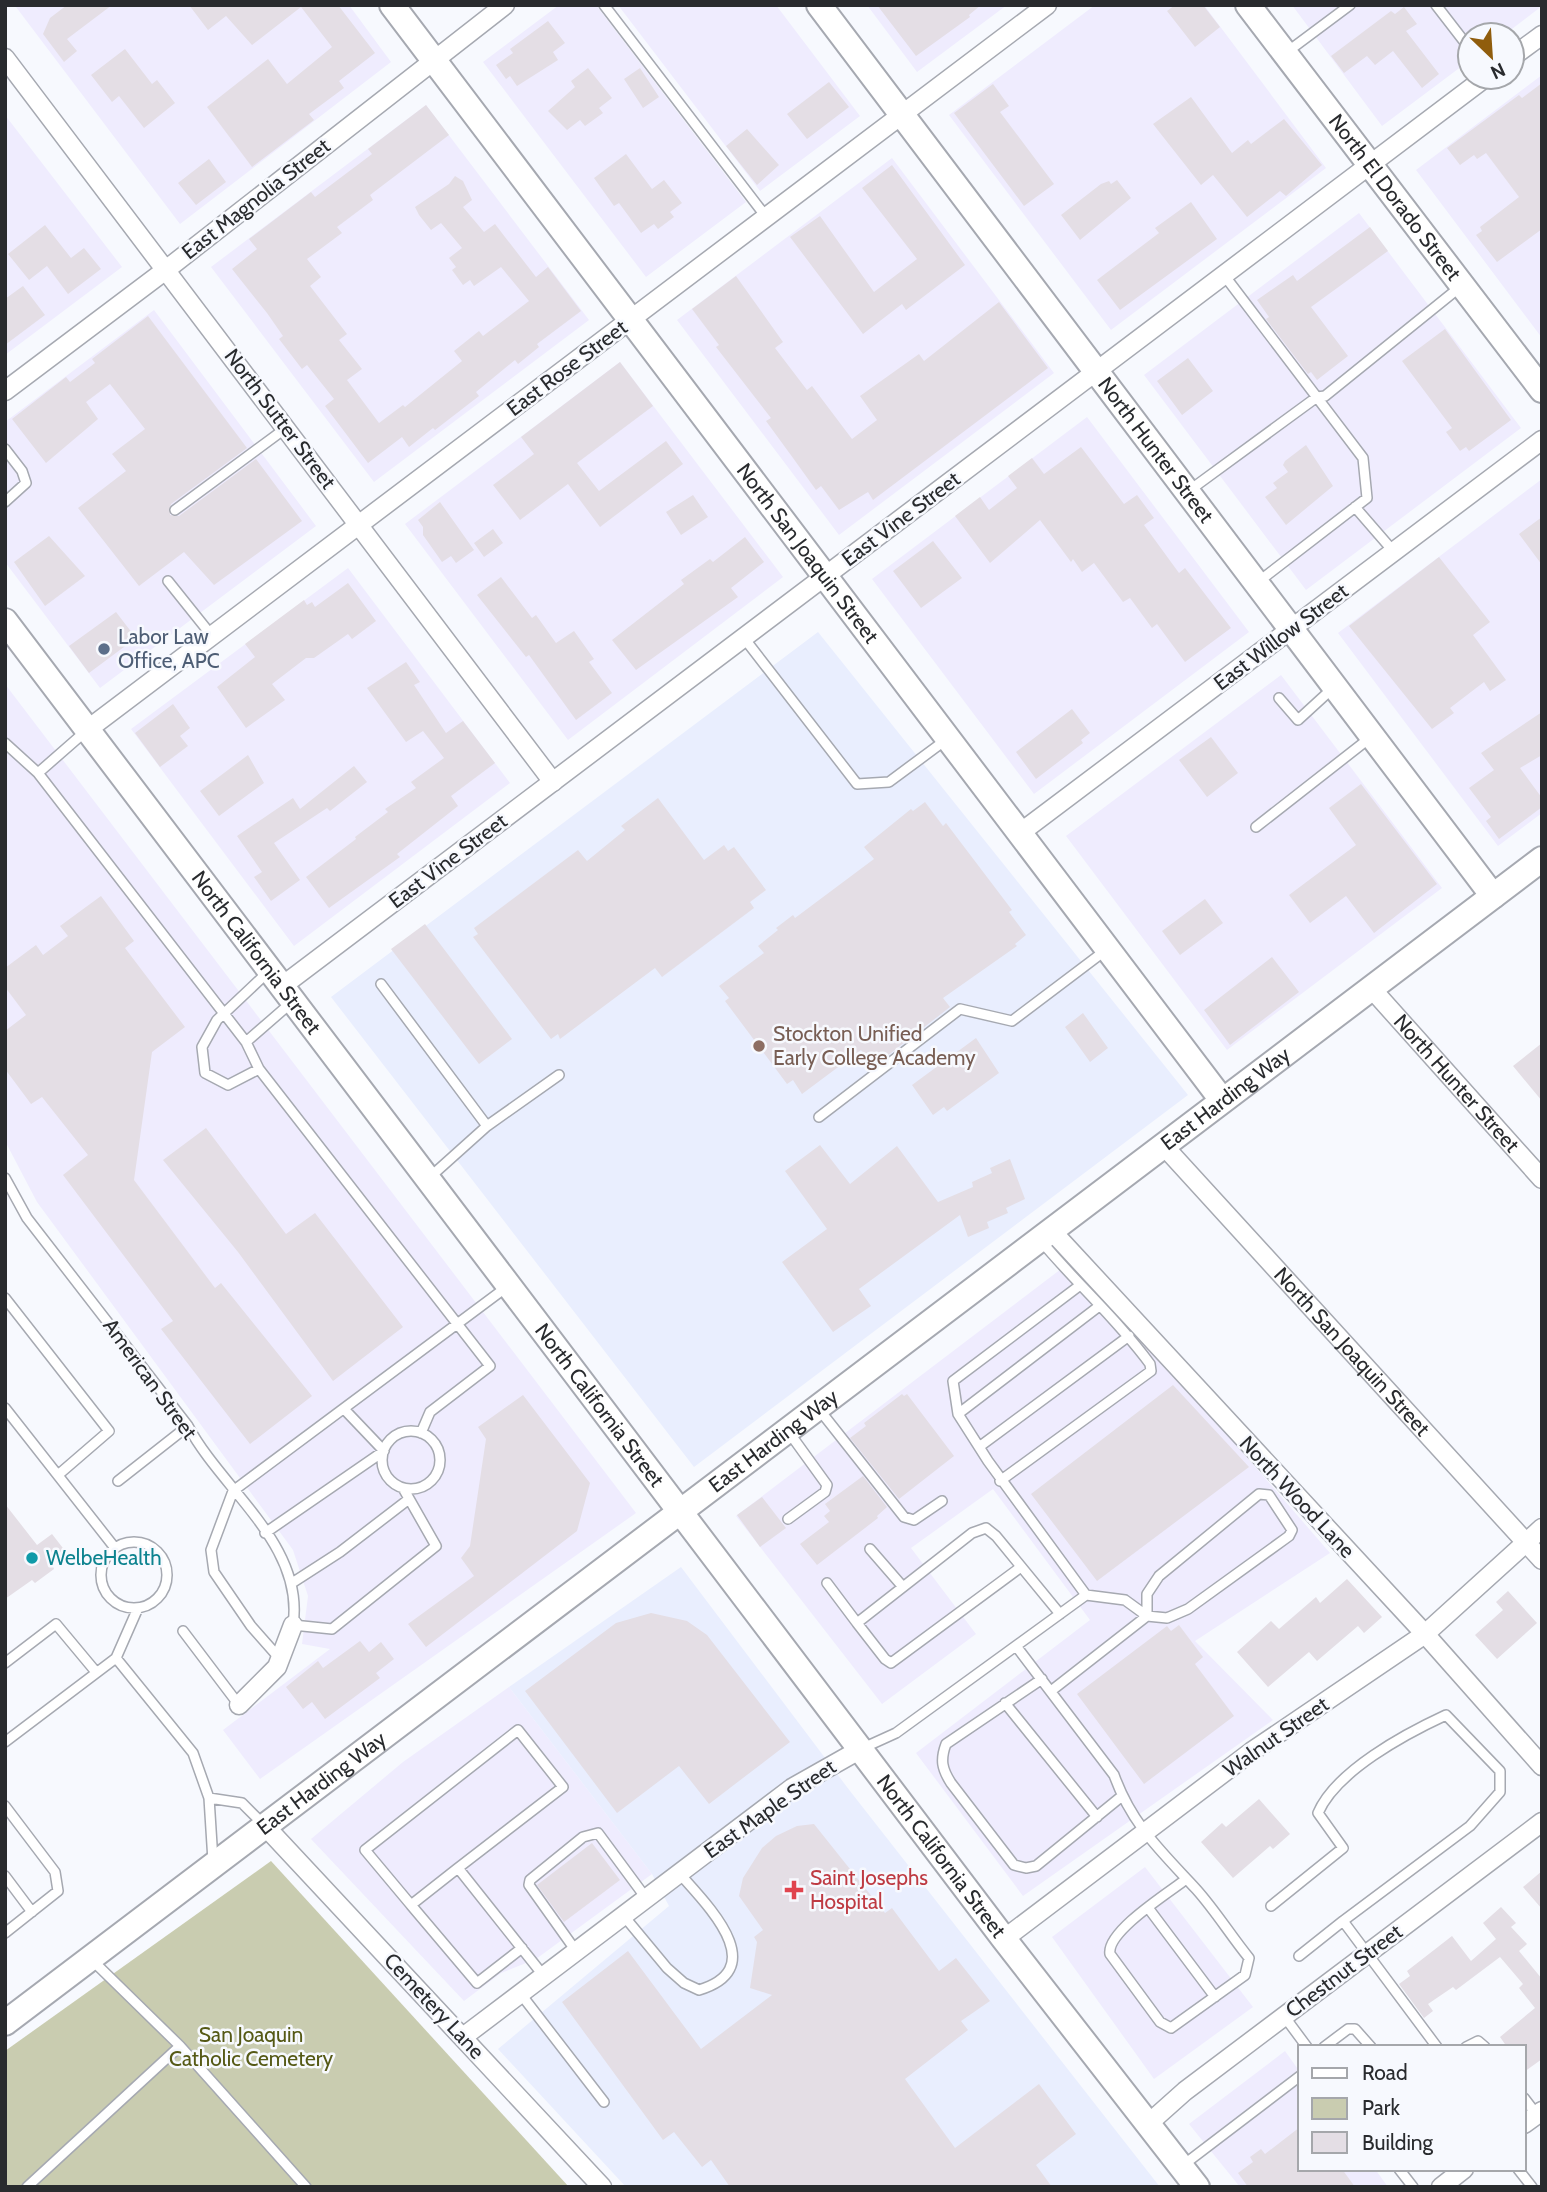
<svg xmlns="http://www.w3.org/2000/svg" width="1547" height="2192" font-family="Cabin,sans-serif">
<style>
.commercial{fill:#efecfe}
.built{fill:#e9eefe}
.green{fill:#c9ccb0}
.building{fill:#e4dee5}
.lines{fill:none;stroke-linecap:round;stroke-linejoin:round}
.lane-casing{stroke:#a6a9b1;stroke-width:12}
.street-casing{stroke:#a6a9b1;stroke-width:21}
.secondary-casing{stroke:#a6a9b1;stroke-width:28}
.lane{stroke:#fff;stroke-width:9}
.street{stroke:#fff;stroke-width:18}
.secondary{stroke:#fff;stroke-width:24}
.service-dot{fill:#5c6f8a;stroke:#f7f9fe;stroke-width:2.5}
.education-dot{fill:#8d6e63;stroke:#f7f9fe;stroke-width:2.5}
.culture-dot{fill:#0f9aa8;stroke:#f7f9fe;stroke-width:2.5}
.health-dot{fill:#e0444e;stroke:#f7f9fe;stroke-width:2.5}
.labels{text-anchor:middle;stroke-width:5;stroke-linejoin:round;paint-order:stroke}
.street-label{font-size:21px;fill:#292b2e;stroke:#f7f9fe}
.service-label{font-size:21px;fill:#4e5e75;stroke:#f7f9fe;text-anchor:start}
.education-label{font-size:21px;fill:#785e54;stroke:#f7f9fe;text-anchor:start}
.culture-label{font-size:21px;fill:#0d838f;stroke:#f7f9fe;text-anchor:start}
.health-label{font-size:21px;fill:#be3a42;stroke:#f7f9fe;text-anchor:start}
.park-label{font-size:21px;fill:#555915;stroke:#f7f9fe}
</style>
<rect width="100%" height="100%" fill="#f7f9fe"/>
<path class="commercial" d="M18 5H349L391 62 180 224 16 7Z
M559 5H596L746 202 646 277 483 62Z
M618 5H776L860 116 760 191Z
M867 5H1007L917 72Z
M1095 5H1204L1326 168 1111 330 949 115Z
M1292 5H1542V6L1504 35H1470V60L1382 126Z
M1542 75V338L1416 170Z
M426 105 589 320 374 482 211 267Z
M5 115 122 267 5 355Z
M892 158 1054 373 839 535 677 320Z
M1359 213 1521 428 1306 590 1144 375Z
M154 310 316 526 100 688 5 562V422Z
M620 362 783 577 568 740 405 524Z
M1087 417 1249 632 1034 794 872 579Z
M1542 479V813L1498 846 1338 633Z
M348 568 510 783 294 946 131 729Z
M1281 675 1442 888 1227 1050 1066 836Z
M5 684 636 1513 260 1779 223 1730 330 1649 302 1644 308 1596 293 1550 37 1202 5 1141Z
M1065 1266 1153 1349 1330 1553 1195 1641 1273 1720 1023 1896 916 1753 1090 1620 993 1489 911 1548 976 1634 882 1704 736 1516Z
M509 1687 652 1874 536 1959 501 1973 464 2001 311 1839 403 1762Z
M1145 1867 1253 2007 1154 2079 1052 1937Z
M1285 2051 1300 2072V2169H1375L1388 2187H1240L1189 2124Z"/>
<path class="built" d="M818 632 1188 1095 694 1467 331 997Z
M681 1567 850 1791 1160 2187H626L498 2049 669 1906 652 1874 509 1687Z"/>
<path class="green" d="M271 1861 569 2187H5V2051Z"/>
<path class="building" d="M67 5H112L67 39 77 51 64 62 43 34 50 18Z
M189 5H338L375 53 339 81 344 88 309 114 314 120 252 167 207 107 268 59 287 84 332 47 301 7 252 45 226 16 208 30Z
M877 5H981L969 15 970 17 916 56Z
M1175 5H1203L1220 27 1195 47 1167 11Z
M1404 7 1417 24 1406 31 1439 74 1422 88 1393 51 1375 65 1367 56 1344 73 1331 56 1391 11 1395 14Z
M548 21 565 43 553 52 558 60 517 86 510 76 506 79 496 65 513 53 510 49Z
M125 49 152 84 157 80 175 103 144 128 119 96 112 102 91 75Z
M588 68 612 98 599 108 603 113 585 126 580 120 567 130 548 111 575 87 571 81Z
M640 68 659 97 643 108 624 79Z
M829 82 849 107 807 139 787 114Z
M1542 83V229L1497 262 1476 235 1482 231 1480 227 1519 197 1486 153 1477 159 1474 155 1460 165 1447 148 1519 95 1522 98Z
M993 84 1009 106 1000 112 1054 184 1024 206 954 113Z
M1191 97 1232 153 1248 140 1251 144 1284 119 1322 165 1286 196 1280 191 1247 217 1213 175 1201 185 1153 124Z
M426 105 449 135 370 195 373 200 337 227 342 233 307 259 321 277 310 286 347 334 339 340 362 369 347 380 379 423 403 405 405 407 462 361 454 351 479 331 483 336 529 301 501 267 474 286 470 280 463 285 452 270 456 267 449 258 462 248 441 223 431 230 419 215 415 207 449 184 455 176 463 181 472 200 463 207 484 232 495 224 536 277 548 267 581 311 537 344 539 347 518 364 515 360 476 392 479 396 435 430 433 428 409 447 402 437 368 463 325 406 334 399 307 365 302 369 279 339 283 336 267 313 232 269 257 249 249 239 311 192 315 197 372 154 368 149Z
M747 129 779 165 757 185 726 146Z
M626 154 652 189 664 180 682 203 670 212 674 217 658 229 654 224 641 233 619 203 614 206 594 178Z
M209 159 226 182 196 205 178 183Z
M892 165 965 265 906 310 902 304 863 334 790 237 820 216 874 292 917 259 862 188Z
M1117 180 1131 198 1080 240 1061 215 1101 184 1109 181 1111 184Z
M1191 202 1217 239 1120 310 1097 280 1159 233 1155 228Z
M45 225 71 258 84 248 101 269 68 294 47 266 29 280 8 254Z
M1370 227 1388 251 1311 307 1348 356 1317 380 1311 372 1308 374 1266 319 1269 317 1257 300 1293 275 1297 281Z
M736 276 783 342 775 348 807 390 812 386 852 439 877 420 860 396 919 354 924 361 999 302 1048 368 873 500 868 492 839 510 821 486 816 490 793 458 766 421 771 418 716 347 719 345 692 309Z
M23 286 45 315 5 345V299Z
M148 316 247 448 171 504 170 515 179 516 256 459 302 521 214 585 184 552 139 586 78 508 126 471 112 454 145 429 110 384 86 402 98 419 46 463 12 419 66 377 70 382 95 363 92 359Z
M1445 329 1511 420 1469 451 1466 447 1460 451 1446 432 1452 428 1402 361Z
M1188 358 1213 391 1182 415 1157 381Z
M620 362 653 406 577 463 599 491 666 441 683 464 600 527 568 484 520 520 493 485 534 454 521 437Z
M1306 445 1333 486 1286 525 1265 497 1277 488 1273 483 1288 472 1283 465 1285 461Z
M1081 447 1124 504 1137 495 1154 518 1144 525 1179 573 1185 568 1231 628 1185 662 1157 624 1152 628 1130 598 1123 602 1094 563 1082 572 1073 559 1071 562 1040 520 990 563 955 516 980 497 989 510 1017 488 1008 476 1032 458 1044 474Z
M693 495 708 517 681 535 666 512Z
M440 502 474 550 456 563 451 556 442 562 423 535V527L418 520Z
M1542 517V565L1519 534Z
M493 529 503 543 484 557 474 543Z
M49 536 85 576 45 606 14 562Z
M745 537 764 562 731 588 738 597 636 670 612 640 684 584 681 580 710 559 713 562Z
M933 541 962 578 921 608 893 571Z
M1439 557 1490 622 1473 635 1506 680 1490 691 1484 682 1450 708 1454 713 1432 729 1349 626Z
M501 577 532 618 536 615 556 643 574 631 594 659 589 662 612 693 576 720 529 655 526 657 477 595Z
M348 583 376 621 352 639 348 634 314 658H306L272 684 285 700 246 728 217 687 255 657 245 644 304 600 307 605 312 602 315 607Z
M116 612 136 638 89 673 69 646Z
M406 662 420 682 414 685 446 733 463 721 495 763 451 796 458 806 397 854 400 857 329 908 306 877 356 839 355 837 388 812 385 809 416 788 411 782 444 758 423 731 406 742 367 688Z
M173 704 190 728 180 736 188 746 160 767 135 733Z
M1072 709 1090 733 1081 740 1083 743 1036 779 1016 752Z
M1542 712V755L1520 768 1542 798V807L1499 839 1486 821 1491 817 1469 788 1494 770 1481 753Z
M1211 737 1238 773 1207 797 1179 760Z
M248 755 264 783 219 816 200 791Z
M354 766 367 782 330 811 327 808 274 843 300 880 271 901 254 877 262 872 237 836 293 798 300 809Z
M1361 784 1437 884 1374 933 1346 896 1310 923 1289 895 1356 845 1329 808Z
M658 798 704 860 724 845 728 851 734 847 766 890 750 902 754 908 662 977 655 968 560 1039 558 1034 551 1039 473 937 478 934 474 928 578 850 587 861 625 830 621 826Z
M925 802 943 826 946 823 1012 910 1009 912 1026 935 1015 944 1017 946 943 998 950 1007 873 1067 861 1050 802 1094 793 1080 787 1084 725 1001 729 998 719 986 764 953 758 946 778 930 776 928 793 915 795 918 874 859 864 847 911 809 913 811Z
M101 896 134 941 125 948 185 1027 152 1052 134 1180 215 1288 221 1283 312 1396 250 1444 161 1329 173 1321 63 1175 88 1155 42 1097 31 1104 5 1069V1031L26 1015 5 987V968L36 945 43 955 68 936 60 926Z
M1205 899 1223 923 1180 955 1162 931Z
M425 924 512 1039 479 1064 391 949Z
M1272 957 1299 992 1230 1045 1204 1010Z
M1083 1013 1108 1048 1090 1062 1065 1027Z
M976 1038 999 1073 947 1111 944 1107 933 1115 912 1085Z
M1542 1043V1101L1513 1066Z
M206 1128 286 1234 315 1213 403 1327 333 1381 238 1252 163 1160Z
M820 1145 850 1184 897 1146 938 1202 973 1187 972 1182 992 1173 990 1168 1010 1159 1025 1199 1006 1208 1008 1213 987 1222 989 1228 968 1237 960 1215 859 1289 871 1306 833 1332 782 1262 827 1229 785 1171Z
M1173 1385 1249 1467 1097 1581 1031 1494Z
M902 1394 904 1396 907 1394 954 1456 899 1499 850 1438 866 1426 864 1423Z
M523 1395 590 1483 577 1531 426 1647 408 1624 474 1576 461 1558 470 1546 486 1439 478 1427Z
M863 1476 887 1507 877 1516 878 1518 817 1565 800 1544 829 1522 824 1516 830 1511 825 1504Z
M762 1497 786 1528 760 1547 737 1515Z
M5 1504 37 1545 52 1534 66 1552 52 1564 54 1569 35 1583 32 1580 5 1599Z
M1347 1579 1382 1617 1364 1633 1358 1626 1317 1661 1309 1652 1268 1687 1237 1652 1271 1621 1279 1629 1316 1597 1320 1603Z
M1508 1591 1537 1623 1497 1659 1475 1635 1503 1610 1496 1602Z
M651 1613 687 1621 707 1635 790 1742 709 1804 679 1766 617 1813 525 1691 616 1623Z
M1179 1625 1203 1657 1195 1664 1234 1716 1144 1784 1077 1694 1167 1626 1171 1631Z
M360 1641 369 1652 381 1642 394 1659 376 1673 380 1678 325 1719 312 1702 303 1709 286 1687 318 1661 323 1668Z
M1259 1799 1290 1834 1273 1849 1270 1846 1233 1878 1201 1842 1222 1823 1226 1827Z
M814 1824 885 1913 892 1908 939 1971 956 1958 990 2001 961 2021 968 2030 905 2079 955 2148 1039 2084 1076 2134 1036 2165 1052 2187H730L711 2160 702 2167 674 2132 663 2140 562 2002 628 1951 701 2049 772 1995 750 1988 757 1942 754 1937 763 1930 739 1896 743 1878 762 1848 776 1836 797 1826Z
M592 1843 620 1880 564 1922 537 1885Z
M1542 1871V1909L1523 1887Z
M1501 1907 1516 1923 1511 1927 1527 1944 1519 1951 1542 1979V2059L1524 2072V2047H1507L1500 2037 1535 2008 1519 1988 1523 1984 1500 1957 1456 1990 1453 1987 1428 2004 1433 2011 1424 2018 1399 1984 1410 1976 1407 1971 1452 1936 1471 1961 1496 1939 1483 1923Z
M1300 2127V2169H1342L1355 2187H1248L1238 2173 1253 2162 1250 2157 1261 2149 1265 2154Z"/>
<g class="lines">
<g class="lane-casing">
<path id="lane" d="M604 5 767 218
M1436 5 1470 49
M1287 52 1350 5
M1224 275 1363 458 1367 498 1258 582
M5 449 22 471 26 483 5 502
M1190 490 1317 397 1325 396 1460 287
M1355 507 1394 552
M175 510 286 428
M168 581 212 636
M744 638 857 784 889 782 947 739
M1279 698 1298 720 1334 687
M5 743 38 773 246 1042 259 1069 490 1366 430 1412 421 1433
M38 773 86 731
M1256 827 1371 737
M381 984 487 1126 429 1178
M246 1042 292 1002
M259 1069 228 1085 205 1073 202 1047 217 1020 268 972
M819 1117 960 1009 1012 1021 1106 950
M487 1126 559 1075
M5 1178 27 1218 188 1426C222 1490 305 1545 293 1625L332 1629 436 1546 403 1488
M5 1298 109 1431 58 1475
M5 1408 115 1548
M818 1408 904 1517 914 1520 942 1501
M958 1414 1098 1307
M382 1460a29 29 0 1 1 58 0a29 29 0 1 1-58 0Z
M979 1447 1129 1336
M118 1481 188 1426
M1000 1481 1151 1371 1150 1364C1117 1319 1077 1284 1041 1241
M788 1519 825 1492 827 1485 788 1431
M265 1533 384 1451 344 1409
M101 1575a33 33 0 1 1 66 0a33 33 0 1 1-66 0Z
M870 1549 903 1587
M1021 1567 891 1663 885 1659 857 1623 972 1533 986 1528 996 1536 1060 1614
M292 1583 340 1552 409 1499
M827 1583 857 1623
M183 1631 239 1705
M1016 1646 1114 1775C1132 1825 1161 1851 1196 1889 1215 1910 1231 1936 1249 1958L1245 1975 1171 2028 1160 2022 1110 1954C1106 1932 1168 1893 1185 1880
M116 1658 138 1608
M281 1660 251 1626 214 1572 211 1550 233 1491 508 1286
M5 1663 56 1624 96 1672
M1042 1679 946 1744C940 1760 942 1769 951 1783L1014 1865 1026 1868 1036 1866 1122 1796
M1051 1691 1147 1616V1594L1159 1576 1259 1494 1269 1495 1292 1530 1289 1536 1188 1609 1167 1618 1147 1616 1125 1600 1086 1595 988 1461 958 1414 953 1381 1079 1286
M1005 1703 1097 1817
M5 1742 116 1658 193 1753 209 1798 213 1861
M863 1748 896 1733 1086 1595
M209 1798 242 1803 264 1825
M5 1806 55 1872 58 1891 5 1933
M5 1876 32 1912
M411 1905 365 1850 518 1730 563 1787 458 1868
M1271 1906 1343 1848 1318 1813C1336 1771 1405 1734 1446 1715L1500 1771V1792L1470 1826 1343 1921
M1149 1909 1215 1997
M623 1915 667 1968 684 1983 699 1990C772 1968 707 1905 679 1873
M522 1948 477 1983 411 1905 458 1868 543 1975
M576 1951 529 1885 530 1880 583 1837 598 1833 646 1898
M1299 1956 1343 1921 1437 2047
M520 1993 604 2102
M1284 2016 1307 2047
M180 2046 306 2187
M1324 2047 1348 2029H1355L1371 2047
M1466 2047 1478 2041 1485 2047
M1524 2098 1537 2115
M1182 2166 1300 2076
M1399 2169 1413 2187
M1518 2169 1532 2187
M27 2187 180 2046 91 1959"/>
</g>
<g class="street-casing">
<g id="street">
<path d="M1512 57 1542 35"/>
<path d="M5 58 553 782"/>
<path d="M5 391 167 269 505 5"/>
<path d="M87 730 1047 5"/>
<path d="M1020 833 1542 440"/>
<path d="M281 987 1486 77"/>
<path id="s1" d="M1371 988 1542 1179"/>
<path id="s2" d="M1163 1145 1542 1560"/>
<path d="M1050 1229 1425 1634 1542 1766"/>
<path d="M239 1705 277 1667 293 1625"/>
<path d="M265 1826 602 2187"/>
<path d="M1004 1939 1251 1752 1425 1634 1542 1528"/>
<path d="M463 2037 792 1788 861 1749"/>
<path d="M1148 2124 1185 2091 1542 1822"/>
<path d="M1524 2124 1542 2111"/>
<path d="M1441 2187 1464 2169"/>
</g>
</g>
<g class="secondary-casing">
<g id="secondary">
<path id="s3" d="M392 5 1222 1100"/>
<path id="s4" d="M819 5 1493 896"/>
<path id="s5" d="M1248 5 1542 390"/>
<path id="s6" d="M5 621 1004 1939 1197 2187"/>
<path id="s7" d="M5 2023 1542 859"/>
</g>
</g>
<use href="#lane" class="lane"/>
<use href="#street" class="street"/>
<use href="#secondary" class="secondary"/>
</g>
<circle class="service-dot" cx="104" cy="649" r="7"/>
<circle class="education-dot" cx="759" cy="1046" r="7"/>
<circle class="culture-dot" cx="32" cy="1558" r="7"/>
<path class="health-dot" d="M790.5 1879.5h7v7h7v7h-7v7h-7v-7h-7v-7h7z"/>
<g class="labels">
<g class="street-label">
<text dy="7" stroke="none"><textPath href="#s5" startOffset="242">North El Dorado Street</textPath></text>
<text transform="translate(256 199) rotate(-38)" y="7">East Magnolia Street</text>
<text transform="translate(567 368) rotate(-37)" y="7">East Rose Street</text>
<text transform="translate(280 419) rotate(53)" y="7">North Sutter Street</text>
<text dy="7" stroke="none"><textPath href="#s4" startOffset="558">North Hunter Street</textPath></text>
<text transform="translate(901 519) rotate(-37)" y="7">East Vine Street</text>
<text dy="7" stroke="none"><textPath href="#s3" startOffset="688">North San Joaquin Street</textPath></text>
<text transform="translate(1281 637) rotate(-37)" y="7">East Willow Street</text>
<text transform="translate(448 861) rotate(-37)" y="7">East Vine Street</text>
<text dy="7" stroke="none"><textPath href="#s6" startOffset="416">North California Street</textPath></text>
<text dy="7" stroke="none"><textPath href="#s1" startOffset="128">North Hunter Street</textPath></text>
<text dy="7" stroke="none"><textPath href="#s7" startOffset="1531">East Harding Way</textPath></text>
<text dy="7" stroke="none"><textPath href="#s2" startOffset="280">North San Joaquin Street</textPath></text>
<text transform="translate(150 1379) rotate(54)" y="7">American Street</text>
<text dy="7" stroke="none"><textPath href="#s6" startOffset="984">North California Street</textPath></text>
<text dy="7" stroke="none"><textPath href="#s7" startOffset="964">East Harding Way</textPath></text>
<text transform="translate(1297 1497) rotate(47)" y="7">North Wood Lane</text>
<text transform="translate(1276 1737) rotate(-35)" y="7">Walnut Street</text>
<text dy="7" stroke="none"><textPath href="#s7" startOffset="397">East Harding Way</textPath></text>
<text transform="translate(770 1809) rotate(-35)" y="7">East Maple Street</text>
<text dy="7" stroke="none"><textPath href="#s6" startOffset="1550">North California Street</textPath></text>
<text transform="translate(1344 1971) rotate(-37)" y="7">Chestnut Street</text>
<text transform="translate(434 2006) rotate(47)" y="7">Cemetery Lane</text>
</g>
<g class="service-label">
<text x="118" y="644">Labor Law<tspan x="118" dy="24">Office, APC</tspan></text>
</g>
<g class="education-label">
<text x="773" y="1041">Stockton Unified<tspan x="773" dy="24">Early College Academy</tspan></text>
</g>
<g class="culture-label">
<text x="46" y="1565">WelbeHealth</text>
</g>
<g class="health-label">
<text x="810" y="1885">Saint Josephs<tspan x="810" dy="24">Hospital</tspan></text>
</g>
<g class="park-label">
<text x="251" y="2042">San Joaquin<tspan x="251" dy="24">Catholic Cemetery</tspan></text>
</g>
</g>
<rect width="1547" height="2192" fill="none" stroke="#292b2e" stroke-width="14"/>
<rect x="1298" y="2045" width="228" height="126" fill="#f7f9fe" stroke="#a5a7ab" stroke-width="2"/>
<rect x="1312" y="2068" width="35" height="10" fill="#ffffff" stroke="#a5a7ab" stroke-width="2"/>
<text x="1362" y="2080" font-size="21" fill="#292b2e">Road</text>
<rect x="1312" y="2098" width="35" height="21" fill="#c9ccb0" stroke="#a5a7ab" stroke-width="2"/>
<text x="1362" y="2115" font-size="21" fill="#292b2e">Park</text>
<rect x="1312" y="2132" width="35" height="21" fill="#e4dee5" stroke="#a5a7ab" stroke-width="2"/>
<text x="1362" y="2150" font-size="21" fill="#292b2e">Building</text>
<g transform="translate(1491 56) rotate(155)"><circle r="33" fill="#f7f9fe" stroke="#a5a7ab" stroke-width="2"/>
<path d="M0-5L12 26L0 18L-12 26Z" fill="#905d0d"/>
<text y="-10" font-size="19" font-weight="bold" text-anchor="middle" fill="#292b2e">N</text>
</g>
</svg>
